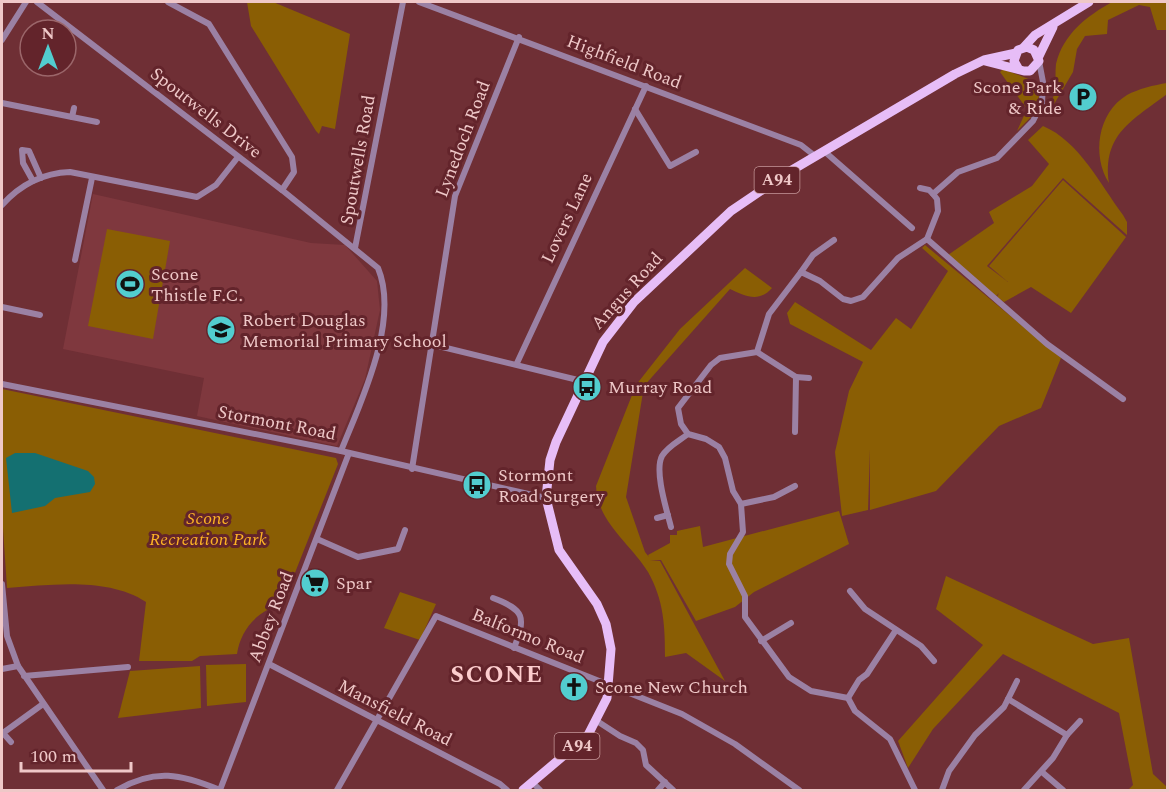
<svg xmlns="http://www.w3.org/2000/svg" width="1169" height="792" font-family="Spectral,serif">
<rect width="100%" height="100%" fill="#6f2f35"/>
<path fill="#7f383e" d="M93,194L311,243L345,245L377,281L380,310L365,379L337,446L197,416L204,378L63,349Z"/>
<g fill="#8a5e04">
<path d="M247,2H273L350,34L335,129L322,126L319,134L316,131L251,26Z"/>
<path d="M1112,2H1167V30H1157L1150,7L1139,5L1108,20L1107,34L1085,36L1077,49L1073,72L1050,111C1050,102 1055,96 1055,88C1056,80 1055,72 1056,64C1063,34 1087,16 1112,2Z"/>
<path d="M1003,69L1031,80L1039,96L1033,115L1017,131L1027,109L1000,72Z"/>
<path d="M1167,83V94C1133,120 1102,134 1109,183C1092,156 1097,113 1127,95C1138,89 1154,85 1167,83Z"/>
<path d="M1043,126C1079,141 1100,184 1123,215L1127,222V235L1063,178L987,266L1008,282L989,266L1063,180L1126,237L1071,313L1031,287L1004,302L997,297L999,293L996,296L948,255L994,223L989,212L1032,186L1049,164L1028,140Z"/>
<path d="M107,229L170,241L153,339L88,326Z"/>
<path d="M925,245L1061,358L1041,408L999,426L936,491L870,510V449L868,510L842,516L835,452L849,391L863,362L790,324L787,313L795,302L871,350L896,318L911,329L948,271L922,248Z"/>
<path d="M745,268L772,288C759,303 745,296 730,289L644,386L626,497L645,552L649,557L648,555L670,543V535H677V531L700,526L703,547L839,511L849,544L754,592L735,607L696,621L661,560H650L660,561L725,681L686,653L665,657C665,627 664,600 648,572C631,544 597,522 596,486L636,385L680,329Z"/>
<path d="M2,389L336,458L338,464L283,603C258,611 241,628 237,654L200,656L192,661H139L146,602C107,577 52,585 7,588L2,513Z"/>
<path d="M946,576L1093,644L1129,638L1153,774L1167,787V790H1128L1133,785L1119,713L1003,654L933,729L908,768L898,741L983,645L936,609Z"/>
<path d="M400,592L436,604L420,640L384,628Z"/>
<path d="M246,664V702L207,706L206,665Z"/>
<path d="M200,666L201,708L118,718L130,671Z"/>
</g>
<path fill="#147071" d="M15,453H35L88,471L94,477L95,484L90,492L55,498L45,506L12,513L6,458Z"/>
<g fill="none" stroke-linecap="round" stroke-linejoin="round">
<g stroke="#9b81a4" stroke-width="6">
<path d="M37,2L282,190L378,268C400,321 361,401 341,451"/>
<path d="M168,2L209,24L292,157L294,172L282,190"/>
<path d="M419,2L801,145L815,156"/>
<path d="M2,40L26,2"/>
<path d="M2,103L97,122"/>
<path d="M635,109L670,166L696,152"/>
<path d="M72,117L74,108"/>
<path d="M824,151L912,228"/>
<path d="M33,181L23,163L22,150L29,151L41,178"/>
<path d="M920,188L929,190L933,194"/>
<path d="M2,205C20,185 43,173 70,172L197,197L216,185L238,157"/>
<path d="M927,239L1047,344L1123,399"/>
<path d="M355,248L403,2"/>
<path d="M75,260L92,178"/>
<path d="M801,272L813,255L834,240"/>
<path d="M2,307L40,315"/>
<path d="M430,344L582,381"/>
<path d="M757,352L796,377L795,432"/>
<path d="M517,363L646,86"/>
<path d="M796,377L809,378"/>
<path d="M2,384L341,451L546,498"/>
<path d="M412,469L455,196L519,37"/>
<path d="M741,504L774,497L795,486"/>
<path d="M657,518L668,515"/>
<path d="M671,527C667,511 654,471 662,456C668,446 679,441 688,434"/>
<path d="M317,539L358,557L398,549L405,530"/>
<path d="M2,584L7,636L18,666L103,790"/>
<path d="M850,591L865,609L921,646L934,661"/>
<path d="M493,598C525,610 526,617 514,648"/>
<path d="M761,641L791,623"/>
<path d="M269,664L500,784L507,790"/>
<path d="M2,669L18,666"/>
<path d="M24,676L128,667"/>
<path d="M848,698L859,680L867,674L896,630"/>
<path d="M1008,699L1067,735L1080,721"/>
<path d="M597,721L620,736L636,743L643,750L646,765L673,790"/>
<path d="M11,742L3,733L43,704"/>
<path d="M1042,772L1063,790"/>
<path d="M533,783L540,790"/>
<path d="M117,790C155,768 181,774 220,790"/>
<path d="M220,790L349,453"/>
<path d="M337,790L436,616L682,714L735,744L799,790"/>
<path d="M658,790L665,782"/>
<path d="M915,790L890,739L855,711L848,698L811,691L789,677L745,617V596L729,564L730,554L743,532L741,504L733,491L725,458L719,447L706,439L688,434L681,424L678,408L711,365L720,358L757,352L769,314L801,272L820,281L843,299L851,301L863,297L898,258L927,239L938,211L937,199L933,194L958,172L997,158L1033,121L1042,103L1043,82L1039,61"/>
<path d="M942,790L949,771L975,735L1004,707L1017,681"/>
<path d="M1024,790L1053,758L1067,735"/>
</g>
<g stroke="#e7bdf7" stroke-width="9">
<path d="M1024,47L1035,35L1089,2"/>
<path d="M1039,56L1053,27"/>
<path d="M985,61L1024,71H1030L1039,61L1034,50L1027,47L1018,50L1014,61L1018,68"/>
<path d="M523,790L588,735L607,698L611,649L606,624L597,604L559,550L546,498L550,460L556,442L603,342L634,302L731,211L787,173L955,74L984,60L1016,53"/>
</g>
</g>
<defs>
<g id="parking-disc" transform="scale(1.5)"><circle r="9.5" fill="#52cdcf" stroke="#63242b"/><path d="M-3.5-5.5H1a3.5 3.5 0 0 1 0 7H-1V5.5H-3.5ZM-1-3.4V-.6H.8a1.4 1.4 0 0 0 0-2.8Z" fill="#111"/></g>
<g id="stadium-disc" transform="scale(1.5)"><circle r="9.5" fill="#52cdcf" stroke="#63242b"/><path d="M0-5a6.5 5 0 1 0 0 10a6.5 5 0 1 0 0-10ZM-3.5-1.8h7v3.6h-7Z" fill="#111"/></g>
<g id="school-disc" transform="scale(1.5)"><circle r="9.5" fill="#52cdcf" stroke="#63242b"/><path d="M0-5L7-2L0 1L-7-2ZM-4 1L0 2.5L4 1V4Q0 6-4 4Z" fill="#111"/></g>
<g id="bus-disc" transform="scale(1.5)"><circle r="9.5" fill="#52cdcf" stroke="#63242b"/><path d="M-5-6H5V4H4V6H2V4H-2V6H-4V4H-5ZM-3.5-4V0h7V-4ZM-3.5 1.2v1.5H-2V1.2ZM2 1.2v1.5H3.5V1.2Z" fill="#111"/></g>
<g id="supermarket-disc" transform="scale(1.5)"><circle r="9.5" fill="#52cdcf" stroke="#63242b"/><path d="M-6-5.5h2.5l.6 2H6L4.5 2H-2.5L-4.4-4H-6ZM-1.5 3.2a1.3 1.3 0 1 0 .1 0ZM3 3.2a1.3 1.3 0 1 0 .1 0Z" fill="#111"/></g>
<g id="church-disc" transform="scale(1.5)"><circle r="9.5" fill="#52cdcf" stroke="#63242b"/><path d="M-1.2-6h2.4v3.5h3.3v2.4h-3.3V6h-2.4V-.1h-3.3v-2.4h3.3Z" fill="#111"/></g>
</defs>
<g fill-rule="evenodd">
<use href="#parking-disc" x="1083" y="97"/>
<use href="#stadium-disc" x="130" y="284"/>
<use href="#school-disc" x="221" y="330"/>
<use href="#bus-disc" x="587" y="387"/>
<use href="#bus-disc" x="477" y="485"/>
<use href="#supermarket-disc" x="315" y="583"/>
<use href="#church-disc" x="574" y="687"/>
</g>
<g text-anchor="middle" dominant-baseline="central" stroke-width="6" stroke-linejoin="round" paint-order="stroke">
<g fill="#63242b" stroke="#c59799" stroke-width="1.5">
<rect x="754.5" y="167" width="45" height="26" rx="4.5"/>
<rect x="554.5" y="733" width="45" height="26" rx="4.5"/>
</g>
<g font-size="16" font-weight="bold" fill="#efc8c8">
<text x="777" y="180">A94</text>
<text x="577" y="746">A94</text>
</g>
<g font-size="18" fill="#efc8c8" stroke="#63242b">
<text transform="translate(624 62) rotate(21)">Highfield Road</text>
<text transform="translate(206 113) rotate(38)">Spoutwells Drive</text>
<text transform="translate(463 139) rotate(-69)">Lynedoch Road</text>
<text transform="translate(358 160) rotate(-80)">Spoutwells Road</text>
<text transform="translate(567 218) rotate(-65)">Lovers Lane</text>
<text transform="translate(627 291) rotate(-48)">Angus Road</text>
<text transform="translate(277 423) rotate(11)">Stormont Road</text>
<text transform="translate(271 617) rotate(-69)">Abbey Road</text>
<text transform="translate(528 636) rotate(22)">Balformo Road</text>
<text transform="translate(395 713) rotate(27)">Mansfield Road</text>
</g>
<g font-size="18" fill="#efc8c8" stroke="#63242b" text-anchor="start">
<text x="1062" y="87" text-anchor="end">Scone Park<tspan x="1062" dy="21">&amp; Ride</tspan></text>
<text x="151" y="274">Scone<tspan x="151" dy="21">Thistle F.C.</tspan></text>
<text x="242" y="320">Robert Douglas<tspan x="242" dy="21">Memorial Primary School</tspan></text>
<text x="608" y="387">Murray Road</text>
<text x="498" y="475">Stormont<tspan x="498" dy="21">Road Surgery</tspan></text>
<text x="336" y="583">Spar</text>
<text x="595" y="687">Scone New Church</text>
</g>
<g font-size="18" font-style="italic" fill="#fcb225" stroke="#63242b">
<text x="208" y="518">Scone<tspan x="208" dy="21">Recreation Park</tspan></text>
</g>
<g font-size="24" font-weight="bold" letter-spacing="1.5" fill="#fdcdce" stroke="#63242b">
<text x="497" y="675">SCONE</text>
</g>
</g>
<rect width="1169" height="792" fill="none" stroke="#efc8c8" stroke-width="6"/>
<g transform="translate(48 48)"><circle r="28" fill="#63242b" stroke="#9b666a" stroke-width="1.5"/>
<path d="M0-4.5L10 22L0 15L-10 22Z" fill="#52cdcf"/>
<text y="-9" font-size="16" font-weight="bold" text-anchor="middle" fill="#efc8c8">N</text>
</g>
<path d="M21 762v9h110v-9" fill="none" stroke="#efc8c8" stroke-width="3"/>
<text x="30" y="762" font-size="18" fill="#efc8c8" stroke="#63242b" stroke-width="4.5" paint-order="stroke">100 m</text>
</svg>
